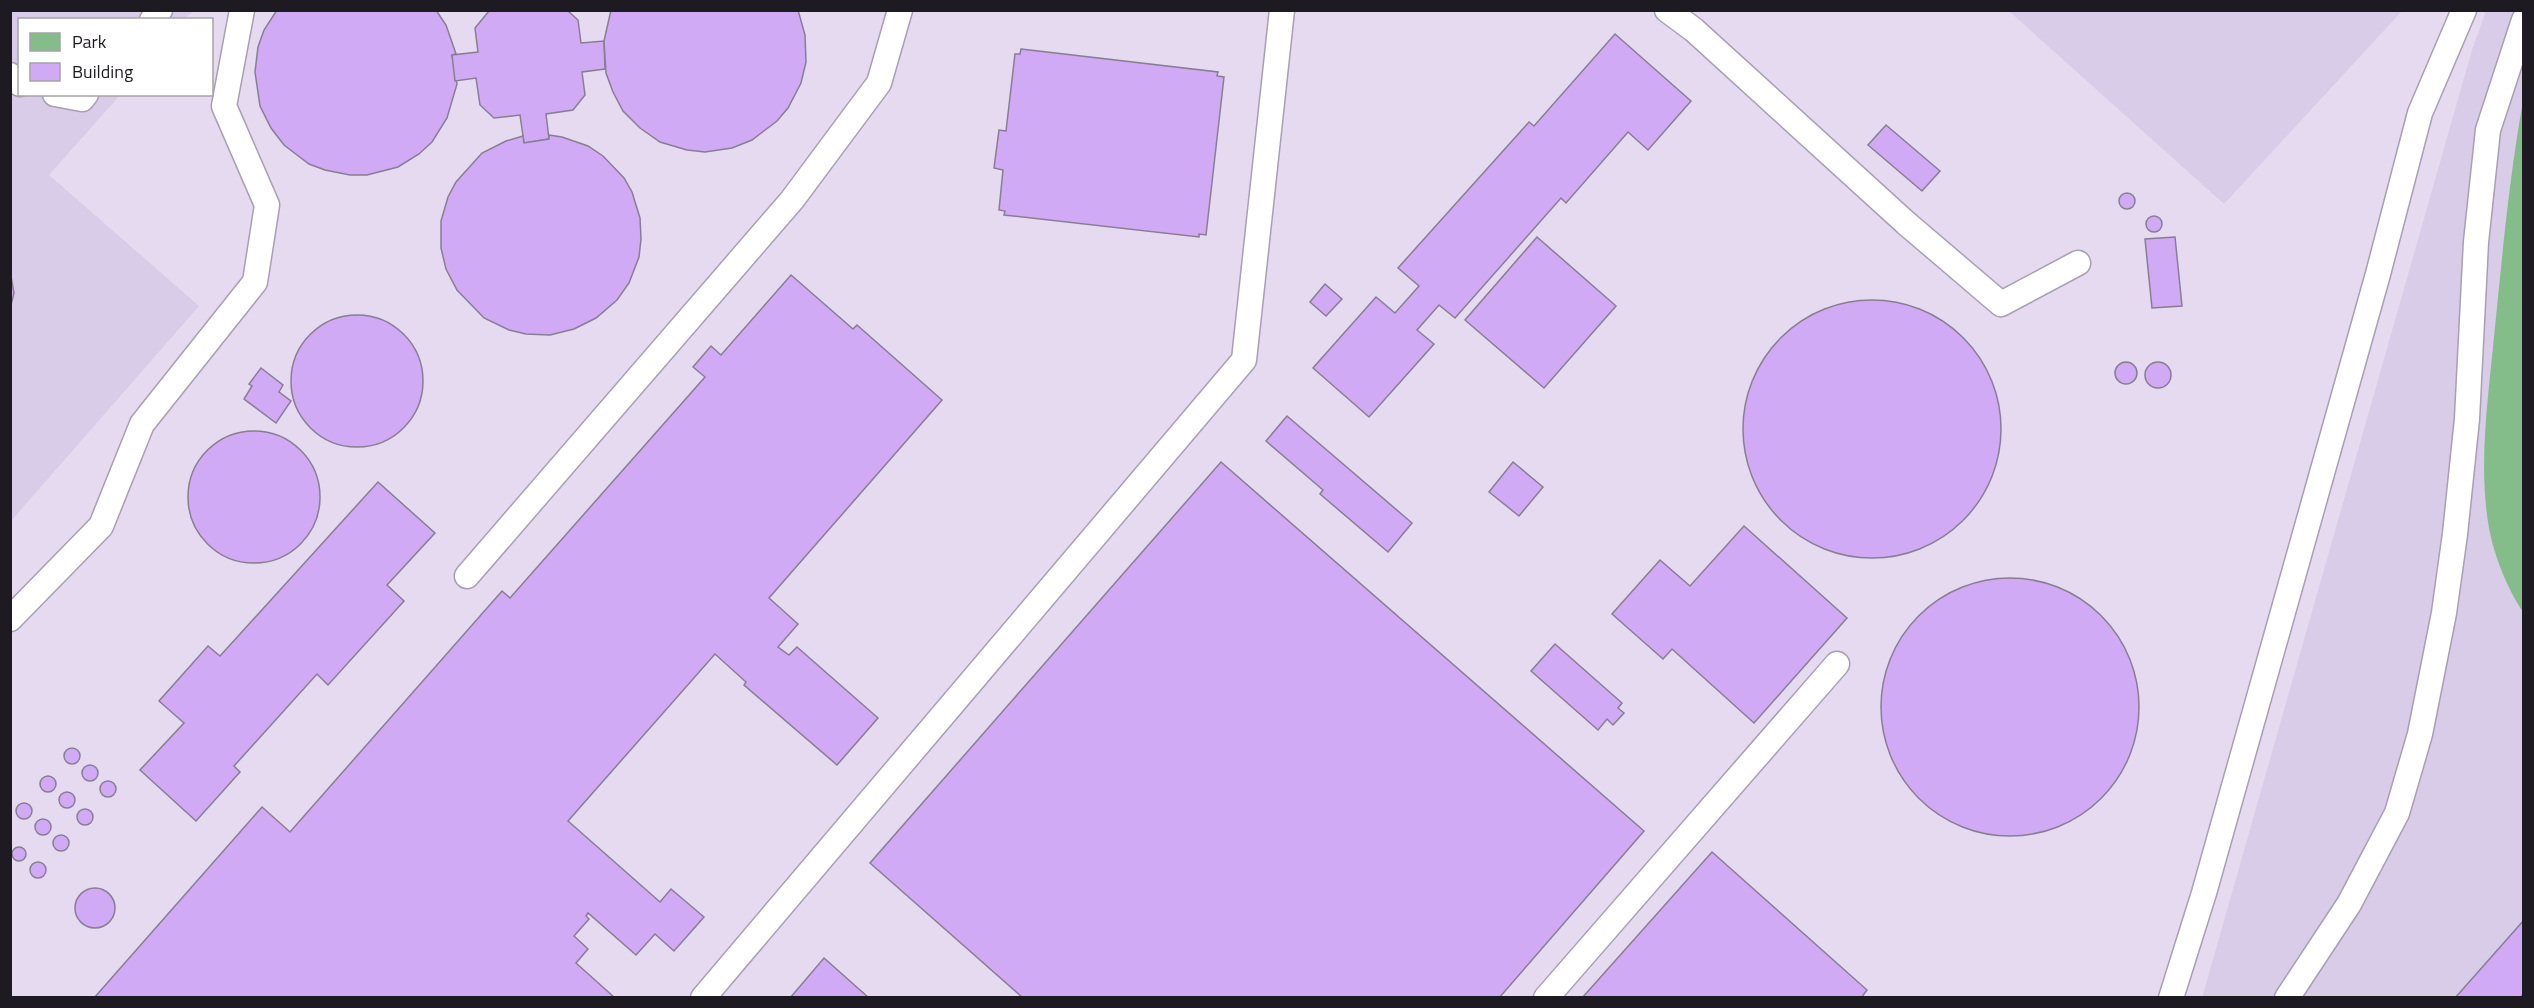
<svg xmlns="http://www.w3.org/2000/svg" width="2534" height="1008" font-family="'Titillium Web',sans-serif">
<rect width="100%" height="100%" fill="#e5daf0"/>
<g fill="#d9cce8">
<path d="M11,11H193L185,19L20,20V94L120,95L49,175L199,306L11,521Z"/>
<path d="M2009,11H2402L2224,204Z"/>
<path d="M2486,11H2523V997L2202,998L2472,50Z"/>
</g>
<path fill="#85bd8a" d="M2523,101V612C2507,588 2494,556 2489,528C2478,466 2488,399 2494,337C2502,258 2509,179 2523,101Z"/>
<g fill="#d1aaf6" stroke="#887e92" stroke-width="1.5">
<path d="M277,10H436L446,25L455,51L456,54L452,55L457,84L447,118L432,142L419,154L398,167L367,175H350L325,170L309,164L284,145L271,128L260,106L255,72L258,47L264,30Z"/>
<path d="M567,10L578,20L581,43L604,41L605,69L582,72L585,95L573,110L546,114L549,139L524,143L520,115L494,118L480,105L476,78L455,81L452,55L478,52L475,28L489,11Z"/>
<path d="M611,10H798L805,35L806,62L801,83L788,108L777,121L752,140L732,148L705,152L687,150L660,142L640,128L623,111L613,92L606,73L604,41Z"/>
<path d="M1615,34L1691,101L1648,150L1628,132L1566,203L1561,198L1455,318L1439,305L1417,330L1434,344L1369,417L1313,368L1376,297L1395,313L1419,286L1398,268L1529,122L1534,126Z"/>
<path d="M1021,49L1218,72L1217,76L1224,77L1206,235L1199,234V237L1004,215L1005,211L999,210L1003,170L994,168L999,130L1006,131L1015,54H1020Z"/>
<path d="M1886,125L1940,171L1922,191L1868,145Z"/>
<path d="M549,135L562,137L588,146L603,156L624,178L632,192L640,218L641,239L639,257L629,283L617,300L596,318L574,329L550,335L526,334L509,330L484,318L457,290L446,269L441,248V221L448,197L456,182L482,153L506,141L523,136L524,143L549,139Z"/>
<circle cx="2127" cy="201" r="8"/>
<circle cx="2154" cy="224" r="8"/>
<path d="M1537,237L1616,306L1544,388L1465,320Z"/>
<path d="M2175,237L2182,306L2152,308L2145,239Z"/>
<path d="M10,271L14,293L10,309Z"/>
<path d="M791,275L853,329L857,325L942,400L769,598L798,624L778,647L789,655L797,647L878,718L837,765L744,685L746,682L715,654L568,821L660,902L671,889L704,917L674,951L655,934L636,955L588,913L586,916L589,919L574,936L588,949L576,963L615,998H94L262,807L290,832L502,591L510,598L705,377L693,367L711,346L721,355Z"/>
<path d="M1325,284L1342,299L1326,316L1310,302Z"/>
<circle cx="1872" cy="429" r="129"/>
<circle cx="357" cy="381" r="66"/>
<circle cx="2158" cy="375" r="13"/>
<circle cx="2126" cy="373" r="11"/>
<path d="M261,368L283,385L279,392L291,401L276,423L244,399L252,386L249,384Z"/>
<path d="M1287,416L1412,523L1388,552L1320,494L1323,490L1266,441Z"/>
<circle cx="254" cy="497" r="66"/>
<path d="M1221,462L1644,831L1499,998H1023L870,863Z"/>
<path d="M1513,462L1543,487L1519,516L1489,492Z"/>
<path d="M378,482L435,533L387,585L404,601L328,685L317,674L234,766L240,772L196,821L140,770L184,723L159,701L208,646L220,656Z"/>
<path d="M1744,526L1847,618L1754,723L1672,649L1663,659L1612,614L1660,560L1690,586Z"/>
<circle cx="2010" cy="707" r="129"/>
<path d="M1555,644L1622,703L1618,708L1624,713L1613,725L1607,719L1598,730L1531,671Z"/>
<circle cx="72" cy="756" r="8"/>
<circle cx="90" cy="773" r="8"/>
<circle cx="48" cy="784" r="8"/>
<circle cx="108" cy="789" r="8"/>
<circle cx="67" cy="800" r="8"/>
<circle cx="24" cy="811" r="8"/>
<circle cx="85" cy="817" r="8"/>
<circle cx="43" cy="827" r="8"/>
<circle cx="61" cy="843" r="8"/>
<circle cx="19" cy="854" r="7"/>
<path d="M1712,852L1867,990L1861,998H1582Z"/>
<circle cx="38" cy="870" r="8"/>
<circle cx="95" cy="908" r="20"/>
<path d="M2524,920V993L2520,998H2455Z"/>
<path d="M824,958L869,998H790Z"/>
</g>
<g fill="none" stroke-linecap="round" stroke-linejoin="round">
<g stroke="#a99fb4" stroke-width="27">
<g id="lane">
<path d="M1667,10L1694,30L1906,223L2001,304L2078,263"/>
<path d="M152,20L160,10"/>
<path d="M10,75L20,84"/>
<path d="M55,94L82,99L86,94"/>
<path d="M467,576L792,200L879,83L900,10"/>
<path d="M10,619L101,526L142,424L255,282L267,205L224,106L242,10"/>
<path d="M703,998L1244,360L1282,10"/>
<path d="M1546,998L1837,664"/>
<path d="M2171,998L2204,893L2378,274L2420,113L2464,10"/>
<path d="M2287,998L2349,904L2397,813L2420,734L2444,613L2455,534L2467,419L2476,242L2488,130L2524,20"/>
</g>
</g>
<use href="#lane" stroke="#fff" stroke-width="24"/>
</g>
<rect width="2534" height="1008" fill="none" stroke="#1e1a22" stroke-width="24"/>
<rect x="18" y="18" width="195" height="78" fill="#ffffff" stroke="#a5a3a7" stroke-width="1.5"/>
<rect x="30" y="33" width="30" height="18" fill="#85bd8a" stroke="#a5a3a7" stroke-width="1.5"/>
<text x="72" y="48" font-size="18" fill="#1e1a22">Park</text>
<rect x="30" y="63" width="30" height="18" fill="#d1aaf6" stroke="#a5a3a7" stroke-width="1.5"/>
<text x="72" y="78" font-size="18" fill="#1e1a22">Building</text>
</svg>
